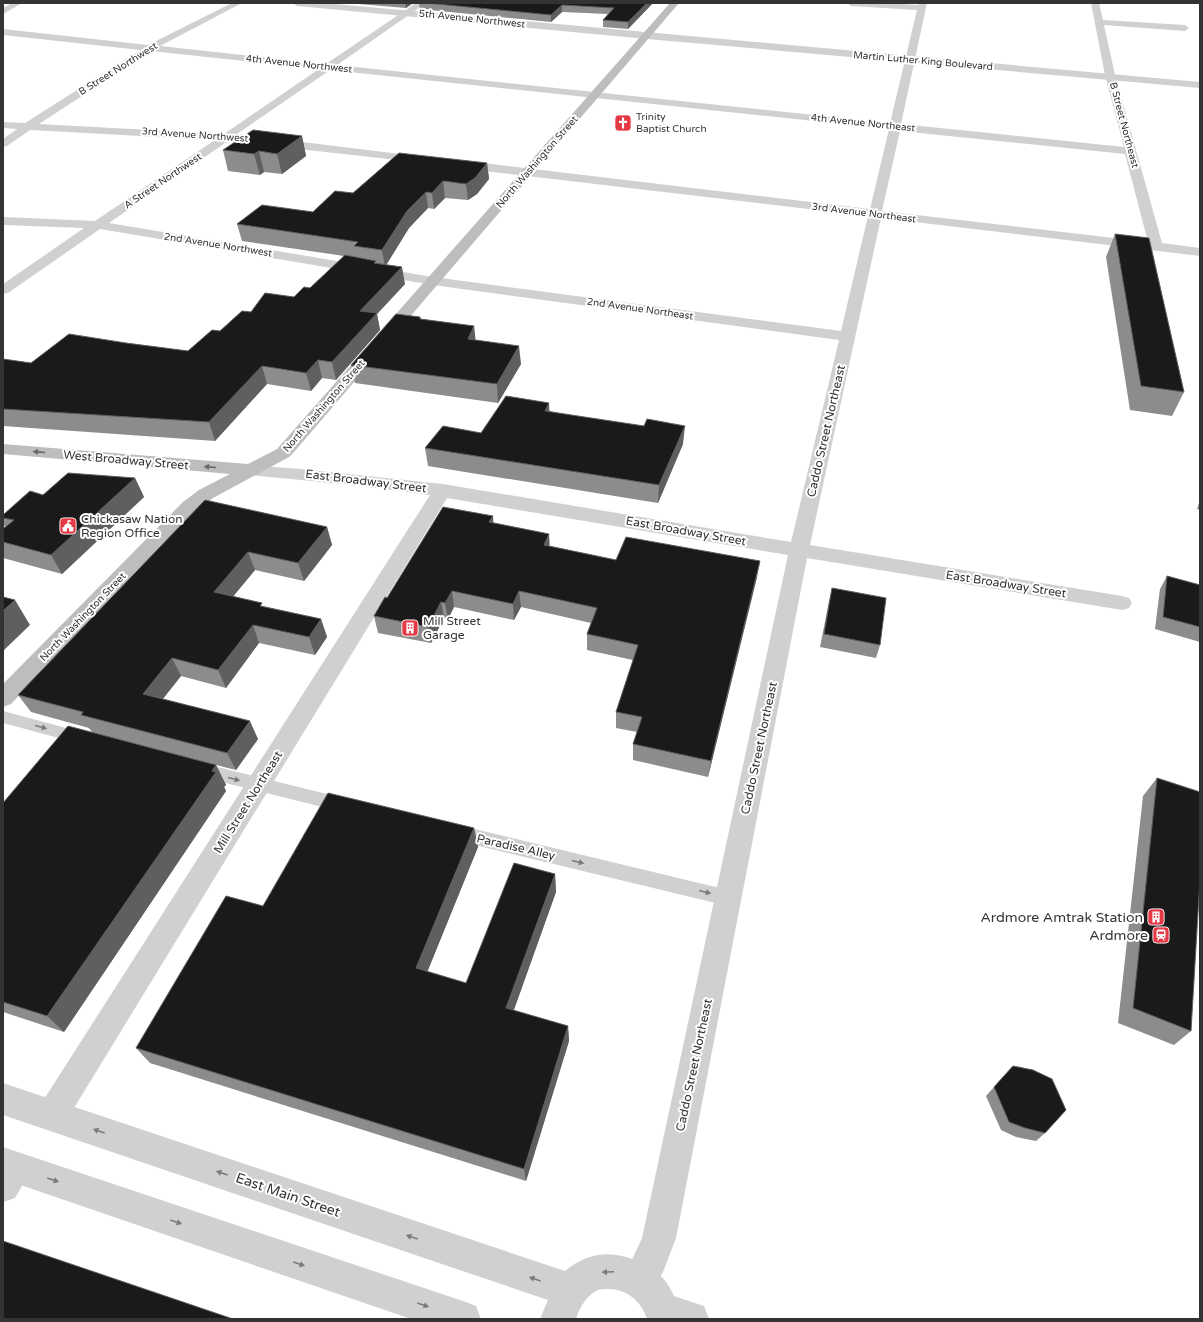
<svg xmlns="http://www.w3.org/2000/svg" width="1203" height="1322" font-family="'Varela Round',sans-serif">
<rect width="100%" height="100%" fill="#fff"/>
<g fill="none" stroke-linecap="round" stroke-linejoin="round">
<g fill="#d0d0d0" fill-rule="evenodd">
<path d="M3,711L81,732L87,733L89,738L87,743L81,744L3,723Z"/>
<path d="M201,763L343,798L349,800L352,805L349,810L343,812L201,777L195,775L193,770L195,765Z"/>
<path d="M458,825L728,890L734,892L737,898L734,904L728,906L458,841L452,838L449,833L452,828Z"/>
</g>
<g fill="#d0d0d0" fill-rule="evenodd">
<path d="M12,3H22L3,14V8Z"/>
<path d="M232,3H242L160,46L326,64L416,3H426L337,65L890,123L917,10L851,6L847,3H887L918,5L919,3H927L901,124L1124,147L1105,75L1091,3H1099L1103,20L1185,25L1189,28L1185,31L1104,25L1115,75L1162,243L1200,248V256L881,218L810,545L1122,596L1129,598L1132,603L1129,608L1122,610L807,558L676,1238L663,1272L652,1291L640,1296L628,1291L623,1279L642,1238L788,555L447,498L63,1126L52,1131L41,1126L36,1115L41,1104L430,495L353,485L249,475L243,474L240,470L243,466L249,465L301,469L443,484L791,542L839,340L433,285L100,229L8,293L3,294V284L84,228L3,225V217L95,221L215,140L30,130L7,146L3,147V139L17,129L3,128V122L25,123L140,50L3,35V29L148,45ZM151,51L319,69L224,134L39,124ZM330,70L889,129L870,209L458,160L454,162L452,164L454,166L458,168L868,216L841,331L433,277L109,223L228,141L424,163L428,162L430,160L428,158L424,157L237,134ZM900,131L1125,154L1148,242L882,211Z"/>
<path d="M15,1152L26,1157L31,1168L26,1179L15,1198L3,1202V1157Z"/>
</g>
<g fill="#d0d0d0" fill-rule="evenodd">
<path d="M293,3H324L1200,82V88L647,39L297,6Z"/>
<path d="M3,1083L565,1271C588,1252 611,1250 637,1261C655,1268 666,1278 674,1296L704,1306L709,1319H647C641,1301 627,1289 608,1289C604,1289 599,1289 596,1291C586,1297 579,1308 576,1319H540L548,1300L3,1115Z"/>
<path d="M3,1147L463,1301L476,1306L481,1319H411L3,1179Z"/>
</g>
<path fill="#bdbdbd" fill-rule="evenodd" d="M670,3H679L294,452L289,457L213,498L197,510L11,704L3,707V684L183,502L199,490L230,474L3,454V444L248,464L277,449Z"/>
</g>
<g fill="#8c8c8c">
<path d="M347,3H413L406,8Z"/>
<path d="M419,3H653L628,29L603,27V20L608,14L562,12L551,22L420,9Z"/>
<path d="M302,136L306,156L282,174L264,172L260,175L228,171L223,150Z"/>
<path d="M487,163L489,179L477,194L468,200L445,198L434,209L428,208L409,228L386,265L405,284L377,314L380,330L336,380L322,378L311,391L267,384L215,441L3,426V359L31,363L126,343L188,351L251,312L294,297L310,288L344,256L242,241L237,224L313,212L353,193Z"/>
<path d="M1115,234L1184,392L1172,416L1130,410L1106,257Z"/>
<path d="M420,317L421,319L474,326L475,340L521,364L498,403L355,383L351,365Z"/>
<path d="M550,411L683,444L658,503L428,466L425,448L481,433Z"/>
<path d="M135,478L144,497L62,574L3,558V529L5,527L3,523V515L43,495Z"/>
<path d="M205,500L327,527L332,545L304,581L255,570L233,596L263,606L321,619L327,637L315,655L259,643L226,688L181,676L163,699L258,739L236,770L216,765L226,785L224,787L226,791L64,1032L3,1012V803L92,732L89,728L31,712L18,695Z"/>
<path d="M1200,500V510L1197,509Z"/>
<path d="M493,523L549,546L616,560L757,577L708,777L633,760V744L637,732L616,728V712L633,660L587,650V634L591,623L521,607L514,620L454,607L448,619L444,618L431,643L378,633L374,616L387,598Z"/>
<path d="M1167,576L1200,585V642L1155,629L1160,589Z"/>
<path d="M832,588L880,645L876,658L820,647L829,601Z"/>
<path d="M1157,778L1191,1031L1174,1045L1118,1023L1143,796Z"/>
<path d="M474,828L478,847L427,972L466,983L555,874L556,892L513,1011L568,1026L569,1041L526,1181L150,1063L136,1048L263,906Z"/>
<path d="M1013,1066L1045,1133L1036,1141L1016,1137L1001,1130L986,1096Z"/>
</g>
<g fill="#5f5f5f">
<path d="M405,3H413L406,8Z"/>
<path d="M647,3H653L628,29V22Z"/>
<path d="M562,5V12L551,22V15Z"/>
<path d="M302,136L306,156L282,174L277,154Z"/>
<path d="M259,151L264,172L260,175L254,154Z"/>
<path d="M487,163L489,179L477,194L468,200L466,184Z"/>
<path d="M443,181L445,198L434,209L432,193Z"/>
<path d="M426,192L428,208L409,228L385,267L382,250L407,211Z"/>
<path d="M402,267L405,284L377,314L380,330L336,380L332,362L360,311Z"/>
<path d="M474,326L476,344L468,339Z"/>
<path d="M519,346L521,364L498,403L497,384Z"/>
<path d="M318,360L322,378L311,391L306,373Z"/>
<path d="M262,366L267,384L215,441L209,422Z"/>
<path d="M549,403L550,421L545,411Z"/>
<path d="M685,426L683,444L658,503L659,485Z"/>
<path d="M135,478L144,497L62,574L51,555Z"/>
<path d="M493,516L494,532L489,522Z"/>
<path d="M327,527L332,545L304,581L298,563Z"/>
<path d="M549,534L550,551L544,545Z"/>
<path d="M248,552L255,570L222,610L214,592Z"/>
<path d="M760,561L757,577L708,777L711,761Z"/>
<path d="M452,591L454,607L448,619L445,603Z"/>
<path d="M519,591L521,607L514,620L513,604Z"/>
<path d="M15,600L30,625L3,651V611Z"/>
<path d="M441,602L444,618L431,643L428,627Z"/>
<path d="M321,619L327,637L315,655L309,637Z"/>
<path d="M253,625L259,643L226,688L218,670Z"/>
<path d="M172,658L181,676L153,711L143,694Z"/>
<path d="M250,721L258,739L236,770L227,753Z"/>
<path d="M216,765L226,785L224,787L226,791L64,1032L47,1016Z"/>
<path d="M474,828L478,847L422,985L416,968Z"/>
<path d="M555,874L556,892L509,1024L506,1008Z"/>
<path d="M568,1026L569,1041L526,1181L524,1169Z"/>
</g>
<g fill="#1a1a1a" stroke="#5f5f5f">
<path d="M426,3H647L628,22L603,20L614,8L562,5L551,15Z"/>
<path d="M253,130L302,136L277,154L259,151L254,154L223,150Z"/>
<path d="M399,153L487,163L475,178L466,184L443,181L432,193L426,192L407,211L382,250L354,246L358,242L237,224L262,205L313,212L335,191L353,193Z"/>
<path d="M1115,234L1149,238L1184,392L1141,386Z"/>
<path d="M345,255L376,261L374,263L402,267L360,311L377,313L332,362L318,360L306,373L262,366L209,422L3,409V359L31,363L69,334L126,343L188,351L212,330L220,331L242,311L251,312L265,293L294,297L304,287L310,288Z"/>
<path d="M396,314L420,317V319L474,326L468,339L519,346L497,384L351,365Z"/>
<path d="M506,396L549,403L545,411L644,426L647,419L685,426L659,485L425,448L443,426L481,433Z"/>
<path d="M68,473L135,478L51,555L3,542V529L14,520L3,518V515L30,491L43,495Z"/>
<path d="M205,500L327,527L298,563L248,552L214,592L262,603L260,606L321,619L309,637L253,625L218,670L172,658L143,694L250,721L227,753L81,715L83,712L18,695Z"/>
<path d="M443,507L493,516L489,522L549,534L544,545L616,560L626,537L760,561L711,761L633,744L642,717L616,712L638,645L587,634L597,608L519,591L513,604L452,591L445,603L441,602L428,627L374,616L385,597L387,598Z"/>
<path d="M1167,576L1200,585V627L1163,617Z"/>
<path d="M832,588L886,598L880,645L824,634Z"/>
<path d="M3,597L15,600L3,611Z"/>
<path d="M68,726L216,765L212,771L216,772L47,1016L3,1002V803Z"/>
<path d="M1157,778L1200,792V879L1191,1031L1133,1008Z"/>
<path d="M328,793L474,828L416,968L466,983L514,863L555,874L506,1008L568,1026L524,1169L136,1048L226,896L263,906Z"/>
<path d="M1013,1066L1033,1070L1052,1079L1066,1110L1045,1133L1025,1128L1009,1122L994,1087Z"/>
<path d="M3,1241L233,1319H3Z"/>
</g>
<defs><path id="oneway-solid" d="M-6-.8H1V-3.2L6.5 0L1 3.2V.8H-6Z"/></defs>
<g fill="#6a6a6a">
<use href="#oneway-solid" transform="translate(39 452) rotate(-175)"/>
<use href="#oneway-solid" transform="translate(210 467) rotate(-175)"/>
</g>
<g fill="#7a7a7a">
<use href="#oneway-solid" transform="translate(41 727) rotate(15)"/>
<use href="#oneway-solid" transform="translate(234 779) rotate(15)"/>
<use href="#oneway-solid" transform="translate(578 862) rotate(13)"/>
<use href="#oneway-solid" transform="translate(705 892) rotate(14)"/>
<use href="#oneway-solid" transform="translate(99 1131) rotate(-161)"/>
<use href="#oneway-solid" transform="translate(222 1173) rotate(-161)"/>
<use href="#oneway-solid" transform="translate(53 1180) rotate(19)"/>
<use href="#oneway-solid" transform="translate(176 1222) rotate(19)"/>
<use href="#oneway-solid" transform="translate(412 1237) rotate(-161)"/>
<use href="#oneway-solid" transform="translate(299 1264) rotate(19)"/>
<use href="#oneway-solid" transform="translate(608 1272) rotate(178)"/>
<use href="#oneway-solid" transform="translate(535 1279) rotate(-161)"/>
<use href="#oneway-solid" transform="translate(423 1305) rotate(19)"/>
</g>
<defs>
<g id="church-square" transform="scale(0.9)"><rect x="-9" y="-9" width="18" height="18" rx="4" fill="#e63946" stroke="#fff"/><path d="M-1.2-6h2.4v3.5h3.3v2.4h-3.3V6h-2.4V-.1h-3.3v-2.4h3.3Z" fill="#fff"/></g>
<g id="civic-square" transform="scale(0.9)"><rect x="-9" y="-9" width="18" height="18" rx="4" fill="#e63946" stroke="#fff"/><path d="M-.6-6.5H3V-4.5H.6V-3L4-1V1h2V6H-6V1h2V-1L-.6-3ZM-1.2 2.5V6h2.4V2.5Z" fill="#fff"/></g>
<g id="building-square" transform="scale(0.9)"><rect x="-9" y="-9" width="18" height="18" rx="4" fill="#e63946" stroke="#fff"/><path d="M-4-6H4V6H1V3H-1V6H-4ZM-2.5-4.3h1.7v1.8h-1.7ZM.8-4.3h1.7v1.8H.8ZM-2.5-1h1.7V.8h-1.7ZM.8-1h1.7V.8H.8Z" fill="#fff"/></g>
<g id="station-square" transform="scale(0.9)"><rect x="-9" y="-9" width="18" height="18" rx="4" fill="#e63946" stroke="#fff"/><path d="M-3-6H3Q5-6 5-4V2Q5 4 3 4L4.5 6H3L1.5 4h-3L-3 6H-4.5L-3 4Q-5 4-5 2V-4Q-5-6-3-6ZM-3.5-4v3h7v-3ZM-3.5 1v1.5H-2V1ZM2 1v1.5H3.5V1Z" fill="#fff"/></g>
</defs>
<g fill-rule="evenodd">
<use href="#church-square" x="623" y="123"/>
<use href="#civic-square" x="68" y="526"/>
<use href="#building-square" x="410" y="628"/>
<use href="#building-square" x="1156" y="917"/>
<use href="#station-square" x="1161" y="935"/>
</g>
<g text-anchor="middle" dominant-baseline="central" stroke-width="4" stroke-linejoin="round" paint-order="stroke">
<g font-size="10" fill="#333" stroke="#fff">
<text transform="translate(472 19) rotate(6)">5th Avenue Northwest</text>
<text transform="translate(923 61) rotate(5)">Martin Luther King Boulevard</text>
<text transform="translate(299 64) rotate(6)">4th Avenue Northwest</text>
<text transform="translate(118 69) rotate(-32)">B Street Northwest</text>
<text transform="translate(863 123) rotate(6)">4th Avenue Northeast</text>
<text transform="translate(1124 125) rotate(75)">B Street Northeast</text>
<text transform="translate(195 135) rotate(4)">3rd Avenue Northwest</text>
<text transform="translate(537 162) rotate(-49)">North Washington Street</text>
<text transform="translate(163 181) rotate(-34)">A Street Northwest</text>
<text transform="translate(864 213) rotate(7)">3rd Avenue Northeast</text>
<text transform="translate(218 245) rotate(9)">2nd Avenue Northwest</text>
<text transform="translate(640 309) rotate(8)">2nd Avenue Northeast</text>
<text transform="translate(324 406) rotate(-49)">North Washington Street</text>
<text transform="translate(83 617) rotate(-46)">North Washington Street</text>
</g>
<g font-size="10" fill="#333" stroke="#fff" text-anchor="start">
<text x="636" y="117">Trinity<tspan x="636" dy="12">Baptist Church</tspan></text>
</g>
<g font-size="12" fill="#333" stroke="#fff">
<text transform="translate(826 431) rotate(-77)">Caddo Street Northeast</text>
<text transform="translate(126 460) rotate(5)">West Broadway Street</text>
<text transform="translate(366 481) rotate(7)">East Broadway Street</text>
<text transform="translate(686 531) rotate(10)">East Broadway Street</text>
<text transform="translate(1006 584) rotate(9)">East Broadway Street</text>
<text transform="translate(759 748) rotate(-78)">Caddo Street Northeast</text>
<text transform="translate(248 802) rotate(-58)">Mill Street Northeast</text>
<text transform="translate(516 847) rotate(13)">Paradise Alley</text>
<text transform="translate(694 1065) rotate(-78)">Caddo Street Northeast</text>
</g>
<g font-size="12" fill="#333" stroke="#fff" text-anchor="start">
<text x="81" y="519">Chickasaw Nation<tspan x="81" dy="14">Region Office</tspan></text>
<text x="423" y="621">Mill Street<tspan x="423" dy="14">Garage</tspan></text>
</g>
<g font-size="14" fill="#333" stroke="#fff" text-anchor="end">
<text x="1143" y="917">Ardmore Amtrak Station</text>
<text x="1148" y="935">Ardmore</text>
</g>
<g font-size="14" fill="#333" stroke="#fff">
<text transform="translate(288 1195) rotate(19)">East Main Street</text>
</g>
</g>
<rect width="1203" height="1322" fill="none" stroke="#333333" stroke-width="8"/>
</svg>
